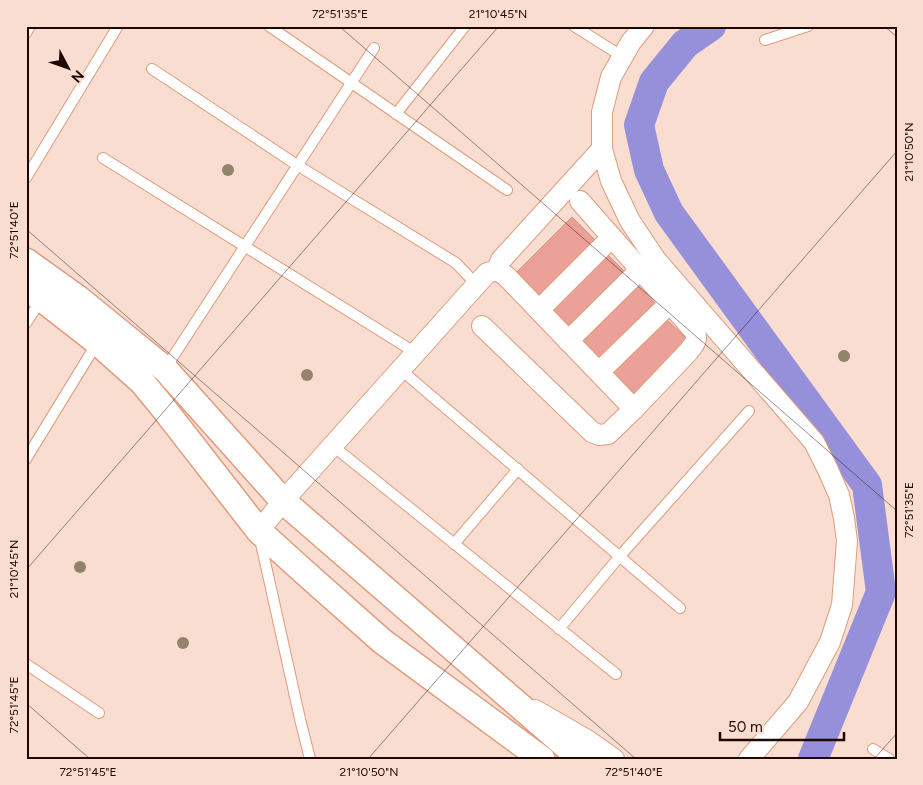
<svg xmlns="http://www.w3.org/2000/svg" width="923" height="785" font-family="Figtree,sans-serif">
<rect width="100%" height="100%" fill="#f9ddd0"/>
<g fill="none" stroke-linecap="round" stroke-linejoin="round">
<path stroke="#9690db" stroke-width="30" d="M711,26L685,44L654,82L639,125L649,170L669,213L867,485L881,592L813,759"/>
</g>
<g fill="#eba098" stroke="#d18980">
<path d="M572,217L596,241L539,298L515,274Z"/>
<path d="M605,252L629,276L571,333L548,309Z"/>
<path d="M635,283L658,307L601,364L577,340Z"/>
<path d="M666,319L690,342L633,399L609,375Z"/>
</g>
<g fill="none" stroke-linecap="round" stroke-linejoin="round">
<g stroke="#de9c7c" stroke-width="12">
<g id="service">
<path d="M269,26L507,190"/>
<path d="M574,26L623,57"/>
<path d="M26,33L30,26"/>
<path d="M765,40L808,26"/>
<path d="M152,69L297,165L456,263L476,284"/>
<path d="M396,114L465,26"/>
<path d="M103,158L416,353"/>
<path d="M26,178L118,26"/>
<path d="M26,323L42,299"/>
<path d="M165,369L374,48"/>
<path d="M401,370L680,608"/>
<path d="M333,446L616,674"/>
<path d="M26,459L97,343"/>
<path d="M260,539L300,719L310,759"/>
<path d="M454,544L518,469"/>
<path d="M559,629L620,556L749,411"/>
<path d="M26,664L99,713"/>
<path d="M873,749L889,759"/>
</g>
</g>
<g stroke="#de9c7c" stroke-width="22">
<g id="minor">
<path d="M644,26L631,42L611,77L602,112V149L611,181L630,221L656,260L814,442L828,470L839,495L844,518L847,541L842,605L830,642L798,702L749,759"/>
<path d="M497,270L501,260L602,149"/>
<path d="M539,310L612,237"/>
<path d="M482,326L592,432L599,435L608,434L634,409L689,351C694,344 698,341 695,332L580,201"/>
<path d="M568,341L641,269"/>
<path d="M599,372L670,303"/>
<path d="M259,531L283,501L487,273L497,270L506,276L634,409"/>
<path d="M535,710L587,740L614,759"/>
</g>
</g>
<g stroke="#de9c7c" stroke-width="28">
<g id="tertiary">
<path d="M26,261L79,299L165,369L283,501L581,759"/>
<path d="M26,289L42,299L97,342L142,382L161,405L259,531L302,570L382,641L542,759"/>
</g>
</g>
<use href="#service" stroke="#fff" stroke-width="10"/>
<use href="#minor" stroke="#fff" stroke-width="20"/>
<use href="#tertiary" stroke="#fff" stroke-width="25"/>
</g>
<g fill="#92846a">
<circle cx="228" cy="170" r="6"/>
<circle cx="844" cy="356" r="6"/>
<circle cx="307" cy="375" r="6"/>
<circle cx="80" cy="567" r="6"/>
<circle cx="183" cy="643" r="6"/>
</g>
<path fill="none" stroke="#1f0801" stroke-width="1" stroke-opacity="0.45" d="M339,26L897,511M884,26L897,37M26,229L636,759M26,570L499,26M26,703L90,759M368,759L897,151M874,759L897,733"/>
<rect width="923" height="785" fill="none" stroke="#f9ddd0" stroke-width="55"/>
<g transform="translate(68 68) rotate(131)" stroke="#f9ddd0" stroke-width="4" paint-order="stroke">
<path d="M0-4L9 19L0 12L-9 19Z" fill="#1f0801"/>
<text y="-8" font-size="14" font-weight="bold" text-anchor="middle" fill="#1f0801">N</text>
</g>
<path d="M720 732v8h124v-8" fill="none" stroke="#1f0801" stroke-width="2.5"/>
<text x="728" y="732" font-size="15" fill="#1f0801" stroke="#f9ddd0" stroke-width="4" paint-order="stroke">50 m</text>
<rect x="28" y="28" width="868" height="730" fill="none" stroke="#1f0801" stroke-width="2"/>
<g font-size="12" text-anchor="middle" fill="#1f0801">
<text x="340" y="18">72°51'35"E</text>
<text x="498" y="18">21°10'45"N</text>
<text transform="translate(909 152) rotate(-90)" y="4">21°10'50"N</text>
<text transform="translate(14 230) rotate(-90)" y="4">72°51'40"E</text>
<text transform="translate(909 510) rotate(-90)" y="4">72°51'35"E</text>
<text transform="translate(14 569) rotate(-90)" y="4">21°10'45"N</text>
<text transform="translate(14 705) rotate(-90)" y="4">72°51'45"E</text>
<text x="88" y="776">72°51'45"E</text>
<text x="369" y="776">21°10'50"N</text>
<text x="634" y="776">72°51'40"E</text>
</g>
</svg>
